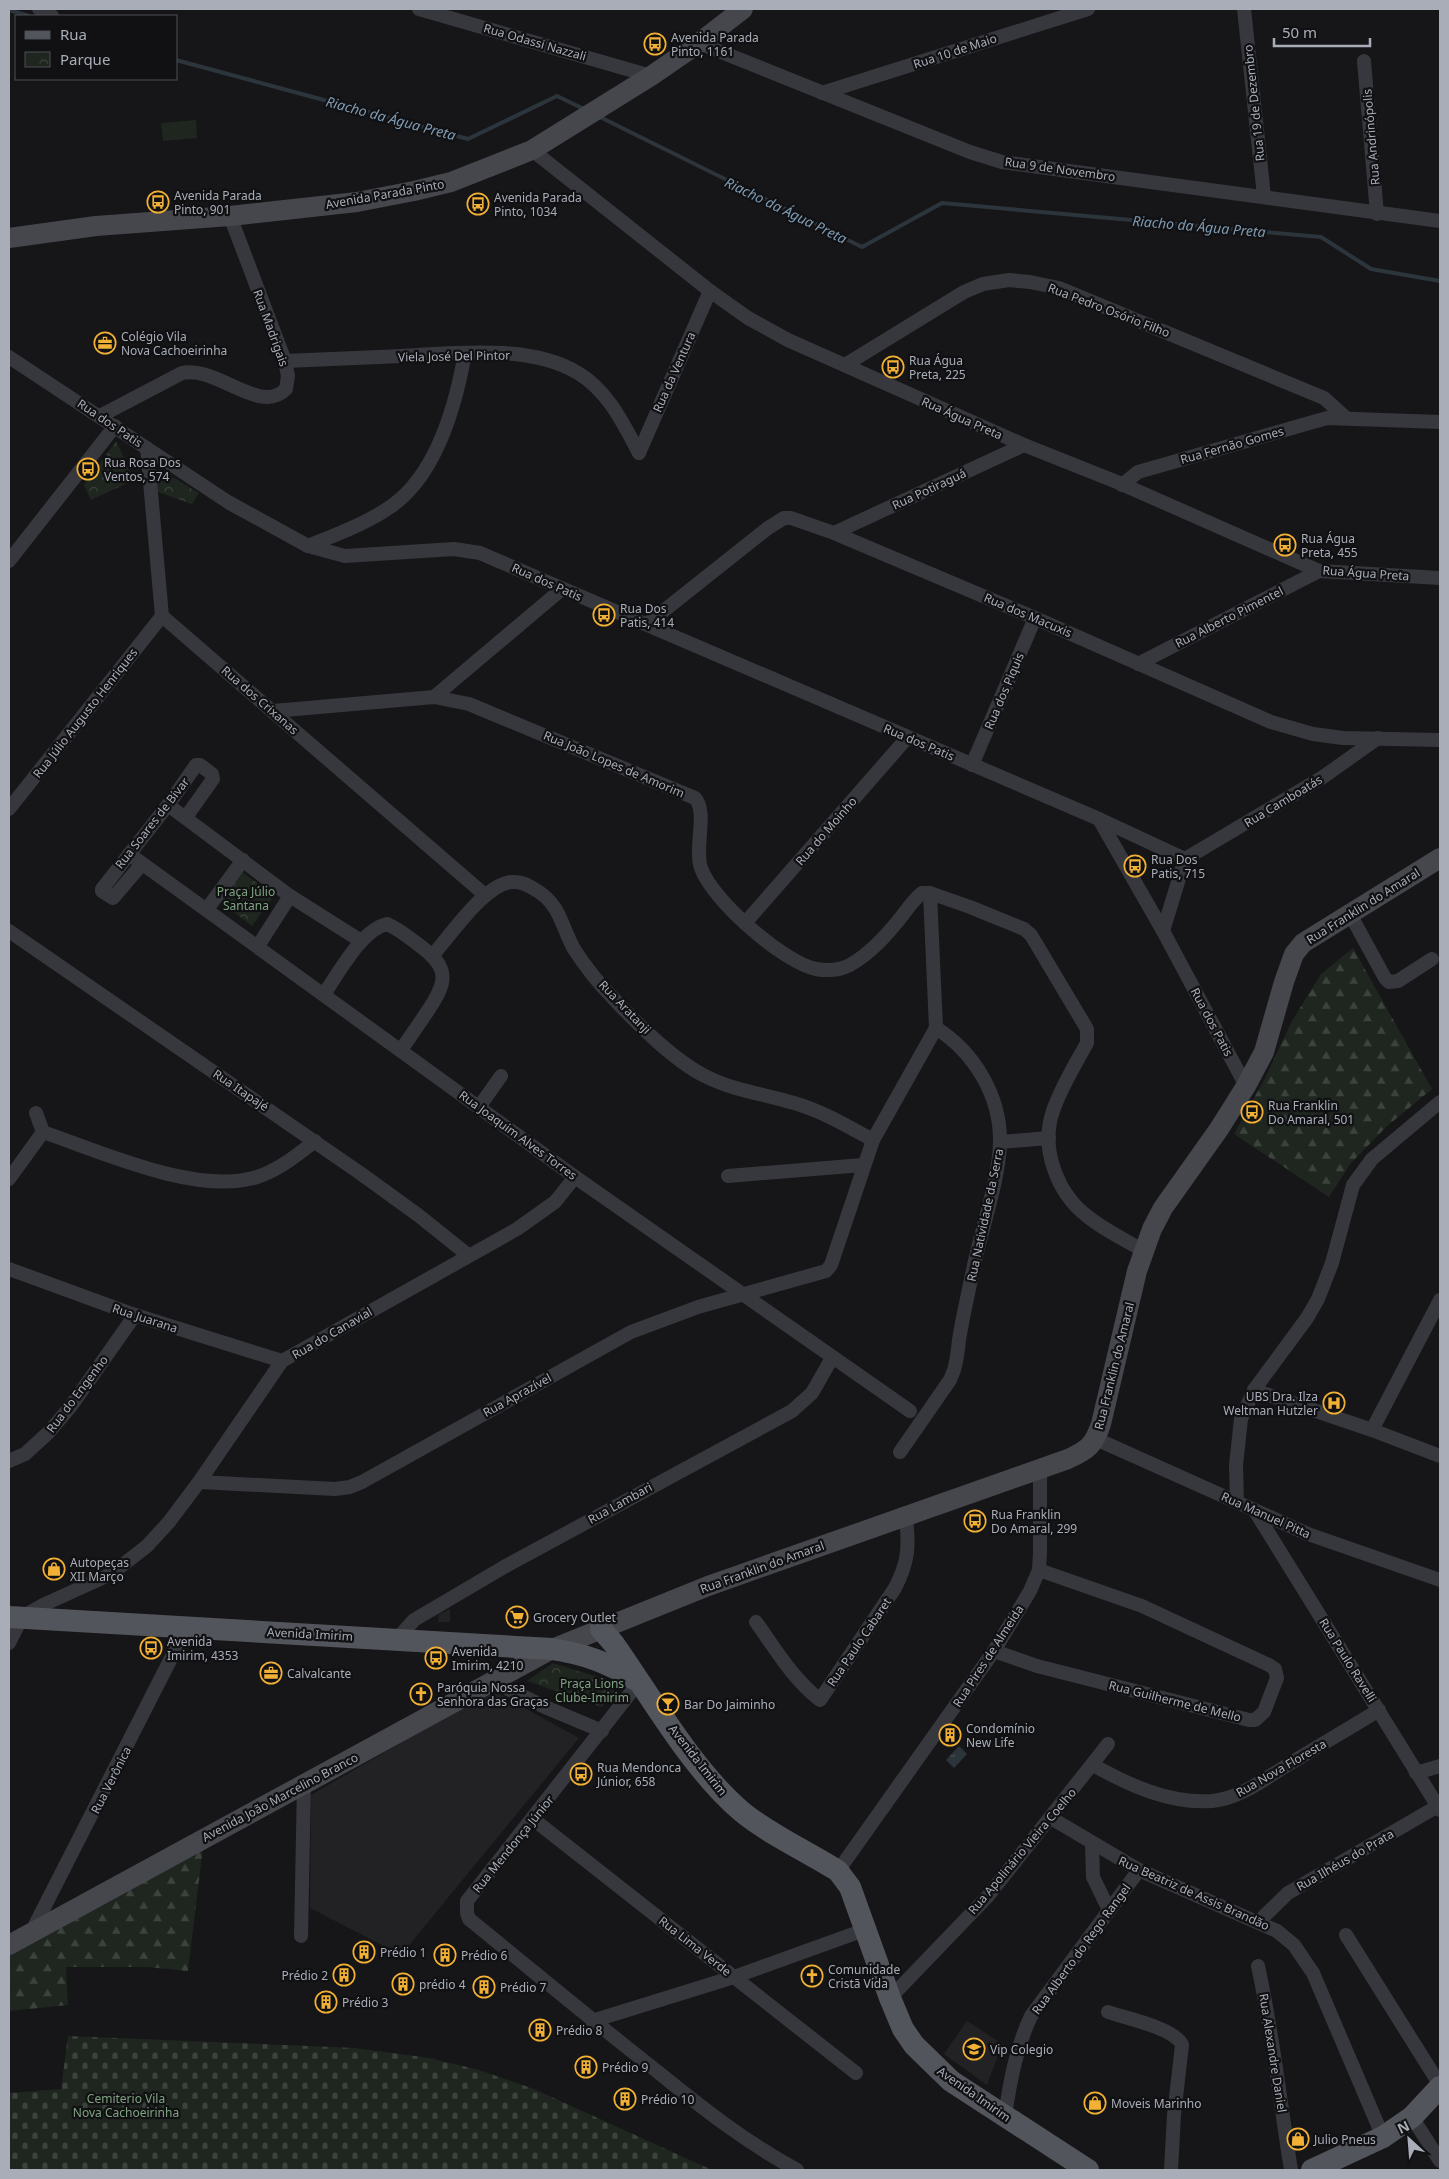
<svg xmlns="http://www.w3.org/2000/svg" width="1449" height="2179" font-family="'Noto Sans',sans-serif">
<defs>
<pattern id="forest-firs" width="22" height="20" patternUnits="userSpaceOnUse" patternTransform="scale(1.25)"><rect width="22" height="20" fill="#1e261f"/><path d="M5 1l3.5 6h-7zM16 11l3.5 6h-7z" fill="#3c433d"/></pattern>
<pattern id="cemetery-stones" width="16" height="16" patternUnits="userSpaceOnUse" patternTransform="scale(1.25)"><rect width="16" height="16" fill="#1e261f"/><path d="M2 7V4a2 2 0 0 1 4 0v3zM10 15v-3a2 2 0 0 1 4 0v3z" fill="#3c433d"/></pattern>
<pattern id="park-crowns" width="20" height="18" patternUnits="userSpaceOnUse" patternTransform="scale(1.25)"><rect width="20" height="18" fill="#1e261f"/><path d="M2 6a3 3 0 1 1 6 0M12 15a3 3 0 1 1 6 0" fill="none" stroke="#3c433d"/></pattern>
<pattern id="water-ripples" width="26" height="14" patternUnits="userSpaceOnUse" patternTransform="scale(1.25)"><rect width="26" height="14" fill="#2c353c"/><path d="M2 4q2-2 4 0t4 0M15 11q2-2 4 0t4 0" fill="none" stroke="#485056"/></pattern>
</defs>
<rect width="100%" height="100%" fill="#161618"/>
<g fill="#222225">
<path d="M450,1609V1622H438L439,1614Z"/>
<path d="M492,1690L579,1738L401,1955L310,1908L311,1795Z"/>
<path d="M967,2021L1002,2044L987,2085L944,2054Z"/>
</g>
<g fill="url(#forest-firs)">
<path d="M1353,948L1432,1089L1386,1127L1351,1163L1329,1197L1234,1134L1264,1080L1292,1021L1321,974Z"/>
<path d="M203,1847L188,1971L147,1967H66L68,2005L9,2011V1953Z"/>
</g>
<path fill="url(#cemetery-stones)" d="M68,2036L355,2048L430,2058L479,2070L534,2089L712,2170H9V2093L61,2089Z"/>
<g fill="url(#park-crowns)">
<path d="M116,441L134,480L91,500L84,485Z"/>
<path d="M159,469L199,493L192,504L155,491Z"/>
<path d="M241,871L274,896L252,926L219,901Z"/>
<path d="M553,1663L620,1684L602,1707L527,1681Z"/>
</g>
<path fill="#1e261f" d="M196,120L197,138L163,141L161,123Z"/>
<path fill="url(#water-ripples)" d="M959,1746L967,1754L954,1768L946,1760Z"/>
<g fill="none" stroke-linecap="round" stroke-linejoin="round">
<g stroke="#2c353c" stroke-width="4">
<path d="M9,10L29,16"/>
<path d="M176,60L468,139L557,96L584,109"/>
<path d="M600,117L862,247L942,203L1321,237L1371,269L1440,281"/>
</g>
<g stroke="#37383d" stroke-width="14">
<path d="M39,9L52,16"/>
<path d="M419,9L651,76"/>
<path d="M1244,9L1264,196"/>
<path d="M699,43L970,152L1002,162L1440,221"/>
<path d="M1364,61L1377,214"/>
<path d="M822,93L1088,9"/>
<path d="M532,150L710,291L748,318L788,340L1024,445L1117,482L1319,571L1440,578"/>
<path d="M9,357L228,502L308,546L345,556L454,549L480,553L1099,819L1163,931L1246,1086"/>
<path d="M285,361C324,359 363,358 402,356C455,353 531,344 578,373C608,391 623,423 639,453"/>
<path d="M845,365L964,292L983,284L1009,280L1030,282L1059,288L1324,398L1345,417"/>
<path d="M100,416L182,373C216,365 260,416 286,389L288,376L285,361L230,216"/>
<path d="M147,448L162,616L485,895"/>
<path d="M639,453L710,291"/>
<path d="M1122,485L1138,472L1327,418L1440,422"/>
<path d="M834,533L1024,445"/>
<path d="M308,546C337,534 368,523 393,505C438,472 456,404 465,353"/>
<path d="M9,561L115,426"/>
<path d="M647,624L768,528L784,518H791L834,533L1035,618L1271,722L1313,734L1343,738L1440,740"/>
<path d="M1138,664L1319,571"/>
<path d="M434,697L562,589"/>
<path d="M273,711L434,697L469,704L695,798C708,812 694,848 701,868C712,900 784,963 816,969C827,971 840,970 850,965C871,953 887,935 902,916C908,908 914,899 922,893H930L970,907L1024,929L1031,935L1087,1029V1043C1075,1065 1061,1087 1053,1111C1040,1148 1057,1193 1087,1216C1104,1230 1124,1239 1142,1250"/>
<path d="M972,765L1035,618"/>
<path d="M168,805L290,896L361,941"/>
<path d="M9,809L162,616"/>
<path d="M1099,819L1185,859"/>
<path d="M129,854L575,1177L910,1411"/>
<path d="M1185,859L1323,777L1378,738"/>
<path d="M142,864L113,898L102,891V889L168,805L196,765H200L212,774L213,779L186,817"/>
<path d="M930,893L936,1028"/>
<path d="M207,909L243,860"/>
<path d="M1350,914L1385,978L1389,982L1398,981L1432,959"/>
<path d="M745,923L907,738"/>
<path d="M9,931L360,1173L418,1215L468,1255"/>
<path d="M1163,931L1185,859"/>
<path d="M258,946L290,896"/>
<path d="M433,955C450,936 488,879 515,882C523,882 529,886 536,890C561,905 561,926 574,949C585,966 600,985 614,999C637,1024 677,1063 707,1077C735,1091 765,1094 794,1103C822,1111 847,1126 873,1140"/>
<path d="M324,994C339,973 361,930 387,924C399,929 408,937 419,945C450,968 448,981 427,1012C419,1024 410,1037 401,1050"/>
<path d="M479,1107L501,1076"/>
<path d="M36,1113L43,1132C101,1152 198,1196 257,1177C279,1170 297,1155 315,1141"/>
<path d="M1000,1142L1049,1138"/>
<path d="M728,1176L863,1165"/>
<path d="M9,1179L43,1132"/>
<path d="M9,1269L135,1315L282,1361"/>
<path d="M1254,1390L1372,1430L1440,1456"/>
<path d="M1372,1430L1440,1300"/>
<path d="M1096,1439L1308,1534L1440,1580"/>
<path d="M900,1452L950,1380L954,1370C957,1360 958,1350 959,1340C963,1315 969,1290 974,1265C982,1228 999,1179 1000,1143C1001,1096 974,1052 936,1028"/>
<path d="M9,1461L25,1454L49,1432L71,1406L135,1315"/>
<path d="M199,1482L335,1489L350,1487L362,1482L631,1332L698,1307L826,1271L831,1265L873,1140L936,1028"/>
<path d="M1237,1502L1236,1465L1241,1419L1254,1390L1307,1318L1318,1299L1332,1263L1353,1185L1372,1159L1440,1102"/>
<path d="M1255,1511L1440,1810"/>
<path d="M756,1622C776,1650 793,1679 820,1700L895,1588C909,1561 909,1546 906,1516"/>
<path d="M397,1639L414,1620L504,1567L792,1411L812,1393L832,1358"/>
<path d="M9,1643L22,1617L43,1605L111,1574L147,1546L169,1522L199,1482L282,1361L517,1229L555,1202L575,1177"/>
<path d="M994,1651L1037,1666L1249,1720H1255L1264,1712L1277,1678L1275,1669L1269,1665L1142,1606L1039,1570"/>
<path d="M494,1682L545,1707L602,1731"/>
<path d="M639,1682L467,1901V1913L469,1919C532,1970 594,2022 658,2072C702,2108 747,2143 797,2170"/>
<path d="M1093,1765C1129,1785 1169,1804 1212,1801C1240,1799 1267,1777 1291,1763C1320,1745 1350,1728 1379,1710"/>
<path d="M1416,1773L1440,1766"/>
<path d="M1051,1818L1139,1870L1277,1931L1294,1945L1313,1973L1383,2137"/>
<path d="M533,1819L856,2073"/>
<path d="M1092,1844L1093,1877L1109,1910"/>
<path d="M838,1871L994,1651L1030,1591L1039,1570L1040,1553V1469"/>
<path d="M1258,1922L1288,1893L1438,1806"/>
<path d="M32,1931L187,1627"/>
<path d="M1346,1935L1440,2085"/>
<path d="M301,1936L304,1784"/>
<path d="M1258,1966C1273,2034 1280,2102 1291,2170"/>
<path d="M890,1998L988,1896L1108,1744"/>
<path d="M1108,2012C1125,2018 1175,2028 1182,2045L1174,2115L1171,2170"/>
<path d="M592,2021L734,1977L867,1929"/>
<path d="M1005,2116C1010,2082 1016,2048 1031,2016L1139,1870"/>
<path d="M1412,2117L1440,2161"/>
</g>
<g stroke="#45474d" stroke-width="20">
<path d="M9,238L96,226L230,216L357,202L414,191L451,182L532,150L651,76L699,43L743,9"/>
<path d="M9,1945L552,1649L708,1586L1068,1459C1088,1450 1094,1445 1101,1424L1137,1271L1152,1229L1163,1208L1219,1129L1246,1086L1264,1052L1284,982L1294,954L1303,943L1440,858"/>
</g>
<g stroke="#53555c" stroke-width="22">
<path d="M9,1617L552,1649C584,1654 607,1662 634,1679"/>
<path d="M601,1629L614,1644C652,1698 691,1768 741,1811C767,1833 808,1852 838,1871L850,1887L890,1998L903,2029L914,2045L951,2081L1088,2170"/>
<path d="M1312,2170L1383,2137L1412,2117L1440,2087"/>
</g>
</g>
<defs>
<g id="bus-ring" transform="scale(1.125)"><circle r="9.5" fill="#111113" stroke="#f2b134" stroke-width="1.5"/><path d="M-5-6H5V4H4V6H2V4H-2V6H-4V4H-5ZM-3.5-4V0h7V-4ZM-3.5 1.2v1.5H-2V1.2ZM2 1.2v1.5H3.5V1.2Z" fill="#f2b134"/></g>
<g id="office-ring" transform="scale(1.125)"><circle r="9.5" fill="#111113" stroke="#f2b134" stroke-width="1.5"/><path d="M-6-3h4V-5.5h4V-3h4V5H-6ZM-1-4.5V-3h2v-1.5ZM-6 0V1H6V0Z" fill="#f2b134"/></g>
<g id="hospital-ring" transform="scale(1.125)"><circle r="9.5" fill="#111113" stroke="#f2b134" stroke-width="1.5"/><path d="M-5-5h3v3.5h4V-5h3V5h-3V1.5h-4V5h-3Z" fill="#f2b134"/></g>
<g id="shop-ring" transform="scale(1.125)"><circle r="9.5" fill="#111113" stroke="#f2b134" stroke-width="1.5"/><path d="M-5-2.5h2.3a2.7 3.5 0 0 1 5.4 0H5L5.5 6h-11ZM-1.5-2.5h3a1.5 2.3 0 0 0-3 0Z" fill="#f2b134"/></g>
<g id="supermarket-ring" transform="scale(1.125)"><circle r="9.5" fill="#111113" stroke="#f2b134" stroke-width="1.5"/><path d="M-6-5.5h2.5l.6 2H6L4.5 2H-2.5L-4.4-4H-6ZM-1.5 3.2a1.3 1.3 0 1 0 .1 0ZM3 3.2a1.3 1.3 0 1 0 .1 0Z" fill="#f2b134"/></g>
<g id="church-ring" transform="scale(1.125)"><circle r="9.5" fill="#111113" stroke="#f2b134" stroke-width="1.5"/><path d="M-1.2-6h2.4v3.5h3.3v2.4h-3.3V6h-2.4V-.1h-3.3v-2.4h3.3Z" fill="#f2b134"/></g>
<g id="bar-ring" transform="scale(1.125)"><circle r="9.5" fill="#111113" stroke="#f2b134" stroke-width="1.5"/><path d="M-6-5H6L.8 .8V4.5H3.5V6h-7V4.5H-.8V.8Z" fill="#f2b134"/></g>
<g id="building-ring" transform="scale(1.125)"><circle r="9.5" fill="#111113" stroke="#f2b134" stroke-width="1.5"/><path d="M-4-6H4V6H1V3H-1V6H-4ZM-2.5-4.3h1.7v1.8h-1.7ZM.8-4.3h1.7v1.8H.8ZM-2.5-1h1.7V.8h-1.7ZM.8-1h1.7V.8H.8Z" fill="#f2b134"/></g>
<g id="school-ring" transform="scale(1.125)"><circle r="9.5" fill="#111113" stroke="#f2b134" stroke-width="1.5"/><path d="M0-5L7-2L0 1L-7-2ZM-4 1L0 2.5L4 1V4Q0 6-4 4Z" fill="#f2b134"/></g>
</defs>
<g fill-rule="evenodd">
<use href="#bus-ring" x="655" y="44"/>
<use href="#bus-ring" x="158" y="202"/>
<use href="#bus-ring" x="478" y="204"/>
<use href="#office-ring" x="105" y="343"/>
<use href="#bus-ring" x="893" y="367"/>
<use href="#bus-ring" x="88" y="469"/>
<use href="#bus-ring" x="1285" y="545"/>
<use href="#bus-ring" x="604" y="615"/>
<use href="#bus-ring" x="1135" y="866"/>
<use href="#bus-ring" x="1252" y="1112"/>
<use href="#hospital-ring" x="1334" y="1403"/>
<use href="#bus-ring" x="975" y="1521"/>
<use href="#shop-ring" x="54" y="1569"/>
<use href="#supermarket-ring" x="517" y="1617"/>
<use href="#bus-ring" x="151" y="1648"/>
<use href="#bus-ring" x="436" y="1658"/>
<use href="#office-ring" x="271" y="1673"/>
<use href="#church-ring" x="421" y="1694"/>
<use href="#bar-ring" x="668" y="1704"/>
<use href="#building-ring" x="950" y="1735"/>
<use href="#bus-ring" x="581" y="1774"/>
<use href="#building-ring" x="364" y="1952"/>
<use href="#building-ring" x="445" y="1955"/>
<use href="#building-ring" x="344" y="1975"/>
<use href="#church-ring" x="812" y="1976"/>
<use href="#building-ring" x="403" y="1984"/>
<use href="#building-ring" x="484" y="1987"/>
<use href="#building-ring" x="326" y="2002"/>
<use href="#building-ring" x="540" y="2030"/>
<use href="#school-ring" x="974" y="2049"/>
<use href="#building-ring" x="586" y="2067"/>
<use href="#building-ring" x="625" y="2099"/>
<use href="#shop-ring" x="1095" y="2103"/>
<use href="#shop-ring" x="1298" y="2139"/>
</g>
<g text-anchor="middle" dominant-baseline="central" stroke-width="4.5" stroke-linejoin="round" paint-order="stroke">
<g font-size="12" fill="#a8adb8" stroke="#111113" text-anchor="start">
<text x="671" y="37">Avenida Parada<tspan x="671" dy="14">Pinto, 1161</tspan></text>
<text x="174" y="195">Avenida Parada<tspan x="174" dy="14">Pinto, 901</tspan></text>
<text x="494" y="197">Avenida Parada<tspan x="494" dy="14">Pinto, 1034</tspan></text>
<text x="121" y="336">Colégio Vila<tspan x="121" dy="14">Nova Cachoeirinha</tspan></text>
<text x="909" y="360">Rua Água<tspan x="909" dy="14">Preta, 225</tspan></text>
<text x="104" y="462">Rua Rosa Dos<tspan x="104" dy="14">Ventos, 574</tspan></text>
<text x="1301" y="538">Rua Água<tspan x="1301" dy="14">Preta, 455</tspan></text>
<text x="620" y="608">Rua Dos<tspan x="620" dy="14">Patis, 414</tspan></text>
<text x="1151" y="859">Rua Dos<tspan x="1151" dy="14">Patis, 715</tspan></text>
<text x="1268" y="1105">Rua Franklin<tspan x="1268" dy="14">Do Amaral, 501</tspan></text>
<text x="1318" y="1396" text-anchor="end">UBS Dra. Ilza<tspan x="1318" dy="14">Weltman Hutzler</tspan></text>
<text x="991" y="1514">Rua Franklin<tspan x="991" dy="14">Do Amaral, 299</tspan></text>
<text x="70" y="1562">Autopeças<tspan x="70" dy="14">XII Março</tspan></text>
<text x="533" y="1617">Grocery Outlet</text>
<text x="167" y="1641">Avenida<tspan x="167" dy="14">Imirim, 4353</tspan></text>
<text x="452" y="1651">Avenida<tspan x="452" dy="14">Imirim, 4210</tspan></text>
<text x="287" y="1673">Calvalcante</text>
<text x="437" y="1687">Paróquia Nossa<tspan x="437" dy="14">Senhora das Graças</tspan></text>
<text x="684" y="1704">Bar Do Jaiminho</text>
<text x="966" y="1728">Condomínio<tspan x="966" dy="14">New Life</tspan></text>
<text x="597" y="1767">Rua Mendonca<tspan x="597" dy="14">Júnior, 658</tspan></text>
<text x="380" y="1952">Prédio 1</text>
<text x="461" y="1955">Prédio 6</text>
<text x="828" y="1969">Comunidade<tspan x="828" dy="14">Cristã Vida</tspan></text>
<text x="328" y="1975" text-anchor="end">Prédio 2</text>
<text x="419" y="1984">prédio 4</text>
<text x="500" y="1987">Prédio 7</text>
<text x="342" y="2002">Prédio 3</text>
<text x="556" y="2030">Prédio 8</text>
<text x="990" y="2049">Vip Colegio</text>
<text x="602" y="2067">Prédio 9</text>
<text x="641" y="2099">Prédio 10</text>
<text x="1111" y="2103">Moveis Marinho</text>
<text x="1314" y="2139">Julio Pneus</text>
</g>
<g font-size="12" fill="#a8adb8" stroke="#111113">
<text transform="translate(535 42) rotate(16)">Rua Odassi Nazzali</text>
<text transform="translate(955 51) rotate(-18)">Rua 10 de Maio</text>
<text transform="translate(1254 103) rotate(-96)">Rua 19 de Dezembro</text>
<text transform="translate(1371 137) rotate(-95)">Rua Andrinópolis</text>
<text transform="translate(1060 169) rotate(8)">Rua 9 de Novembro</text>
<text transform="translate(385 194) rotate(-10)">Avenida Parada Pinto</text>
<text transform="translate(1109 310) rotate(21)">Rua Pedro Osório Filho</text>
<text transform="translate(271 328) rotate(70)">Rua Madrigais</text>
<text transform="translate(454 356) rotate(-1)">Viela José Del Pintor</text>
<text transform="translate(674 372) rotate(-66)">Rua da Ventura</text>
<text transform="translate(962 418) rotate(24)">Rua Água Preta</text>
<text transform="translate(110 423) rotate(34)">Rua dos Patis</text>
<text transform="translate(1232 445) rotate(-16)">Rua Fernão Gomes</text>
<text transform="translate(929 489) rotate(-25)">Rua Potiraguá</text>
<text transform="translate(1366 573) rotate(4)">Rua Água Preta</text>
<text transform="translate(547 582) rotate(24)">Rua dos Patis</text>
<text transform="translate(1028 615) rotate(23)">Rua dos Macuxis</text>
<text transform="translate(1229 617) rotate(-27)">Rua Alberto Pimentel</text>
<text transform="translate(1004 691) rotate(-67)">Rua dos Piquis</text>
<text transform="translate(260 700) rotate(41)">Rua dos Crixanas</text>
<text transform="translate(85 713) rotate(-52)">Rua Júlio Augusto Henriques</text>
<text transform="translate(919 742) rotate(23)">Rua dos Patis</text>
<text transform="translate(614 764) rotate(23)">Rua João Lopes de Amorim</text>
<text transform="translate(1283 801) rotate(-31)">Rua Camboatás</text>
<text transform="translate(152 823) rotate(-52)">Rua Soares de Bivar</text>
<text transform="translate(826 831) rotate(-49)">Rua do Moinho</text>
<text transform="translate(1363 906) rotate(-32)">Rua Franklin do Amaral</text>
<text transform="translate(625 1007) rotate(46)">Rua Aratanji</text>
<text transform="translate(1212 1022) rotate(62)">Rua dos Patis</text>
<text transform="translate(241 1090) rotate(34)">Rua Itapajé</text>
<text transform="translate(518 1135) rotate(36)">Rua Joaquim Alves Torres</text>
<text transform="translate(985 1215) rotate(-78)">Rua Natividade da Serra</text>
<text transform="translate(145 1318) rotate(18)">Rua Juarana</text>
<text transform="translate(332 1333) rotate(-30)">Rua do Canavial</text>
<text transform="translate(1114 1366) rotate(-76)">Rua Franklin do Amaral</text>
<text transform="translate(77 1394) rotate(-53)">Rua do Engenho</text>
<text transform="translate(517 1395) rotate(-29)">Rua Aprazível</text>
<text transform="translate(620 1503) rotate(-29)">Rua Lambari</text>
<text transform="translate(1266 1515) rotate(24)">Rua Manuel Pitta</text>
<text transform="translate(762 1567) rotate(-20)">Rua Franklin do Amaral</text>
<text transform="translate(310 1634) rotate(3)">Avenida Imirim</text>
<text transform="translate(859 1642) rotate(-56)">Rua Paulo Cabaret</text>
<text transform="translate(988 1656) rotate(-57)">Rua Pires de Almeida</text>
<text transform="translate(1348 1660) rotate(58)">Rua Paulo Ravelli</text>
<text transform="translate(1175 1701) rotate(14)">Rua Guilherme de Mello</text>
<text transform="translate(698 1760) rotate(52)">Avenida Imirim</text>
<text transform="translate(1281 1768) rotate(-30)">Rua Nova Floresta</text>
<text transform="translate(111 1780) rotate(-63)">Rua Verônica</text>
<text transform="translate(280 1797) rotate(-28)">Avenida João Marcelino Branco</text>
<text transform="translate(513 1844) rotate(-51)">Rua Mendonça Júnior</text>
<text transform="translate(1022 1851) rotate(-50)">Rua Apolinário Vieira Coelho</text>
<text transform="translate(1345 1860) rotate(-30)">Rua Ilhéus do Prata</text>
<text transform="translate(1194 1893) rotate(24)">Rua Beatriz de Assis Brandão</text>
<text transform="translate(695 1946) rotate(38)">Rua Lima Verde</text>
<text transform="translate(1081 1949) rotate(-54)">Rua Alberto do Rego Rangel</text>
<text transform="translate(1273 2053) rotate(81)">Rua Alexandre Daniel</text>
<text transform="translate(974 2094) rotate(35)">Avenida Imirim</text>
</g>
<g font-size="12" fill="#7fa381" stroke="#111113">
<text x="246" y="891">Praça Júlio<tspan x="246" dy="14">Santana</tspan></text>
<text x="592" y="1683">Praça Lions<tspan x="592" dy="14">Clube-Imirim</tspan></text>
<text x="126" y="2098">Cemiterio Vila<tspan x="126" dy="14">Nova Cachoeirinha</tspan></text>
</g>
<g font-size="14" font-style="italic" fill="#7f9bb3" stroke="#111113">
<text transform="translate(391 118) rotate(15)">Riacho da Água Preta</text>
<text transform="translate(786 210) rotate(26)">Riacho da Água Preta</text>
<text transform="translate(1199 226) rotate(5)">Riacho da Água Preta</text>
</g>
</g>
<rect width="1449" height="2179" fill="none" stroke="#a8adb8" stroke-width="20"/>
<rect x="15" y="15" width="162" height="65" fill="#111113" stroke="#4d4f55"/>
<rect x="25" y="31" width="25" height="8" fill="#53555c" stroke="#4d4f55"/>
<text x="60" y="40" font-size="15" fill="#a8adb8">Rua</text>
<rect x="25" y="52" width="25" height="15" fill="url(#park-crowns)" stroke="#4d4f55"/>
<text x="60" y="65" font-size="15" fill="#a8adb8">Parque</text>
<g transform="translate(1409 2139) rotate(334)" stroke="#111113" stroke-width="4" paint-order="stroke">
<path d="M0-4L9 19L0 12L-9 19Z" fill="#a8adb8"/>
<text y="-8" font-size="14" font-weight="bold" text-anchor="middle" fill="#a8adb8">N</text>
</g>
<path d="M1274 38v8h96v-8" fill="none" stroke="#a8adb8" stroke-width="2.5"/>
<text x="1282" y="38" font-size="15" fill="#a8adb8" stroke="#111113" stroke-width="4" paint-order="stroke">50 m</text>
</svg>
